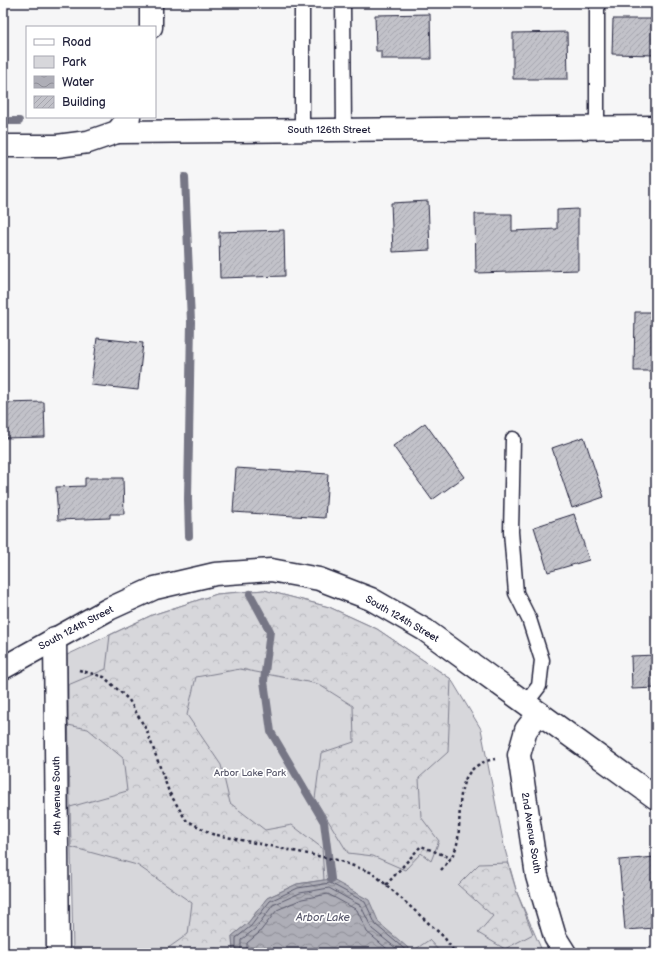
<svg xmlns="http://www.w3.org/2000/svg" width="659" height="956" font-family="'Balsamiq Sans',sans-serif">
<defs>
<pattern id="forest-crowns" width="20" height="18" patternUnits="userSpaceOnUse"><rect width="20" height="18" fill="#d7d7db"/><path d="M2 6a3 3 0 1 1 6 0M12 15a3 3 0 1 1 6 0" fill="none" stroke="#b8b8bd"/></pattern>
<pattern id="water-waves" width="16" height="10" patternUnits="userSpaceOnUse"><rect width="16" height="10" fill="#aeaeb7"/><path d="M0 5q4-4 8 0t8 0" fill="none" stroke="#8d8d96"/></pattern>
<pattern id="building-hatch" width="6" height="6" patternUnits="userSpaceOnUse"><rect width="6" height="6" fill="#c2c2c9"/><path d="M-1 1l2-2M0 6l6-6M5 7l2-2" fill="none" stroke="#a6a6ae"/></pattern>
</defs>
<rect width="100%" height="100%" fill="#f6f6f7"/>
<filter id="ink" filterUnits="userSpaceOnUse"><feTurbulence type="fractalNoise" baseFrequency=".025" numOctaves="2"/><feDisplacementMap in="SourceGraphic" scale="8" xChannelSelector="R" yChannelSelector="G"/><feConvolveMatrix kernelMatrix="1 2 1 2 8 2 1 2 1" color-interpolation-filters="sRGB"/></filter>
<g filter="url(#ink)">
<path fill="#d7d7db" stroke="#7c7c8b" d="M264,590L329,607L377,629L451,679L481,729L504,846L517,893L543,953H73L67,655L152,615L217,594Z"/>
<g fill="url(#forest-crowns)" stroke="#7c7c8b">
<path d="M264,590L329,607L377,629L451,679L448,752L419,778L421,817L439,841L431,861L421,853L405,870L373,856L348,853L315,799L321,753L354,742L353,706L318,684L240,669L196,677L187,715L221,765L230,803L265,830L292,825L322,848L324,880L297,884L267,898L248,923L232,936L233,953H165L164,951L188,934L192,903L137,865L71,847L70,807L127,791L123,758L88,729L68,725V685L106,669L110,635L152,615L217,594Z"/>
<path d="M508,863L517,893L533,934L505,949L478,933L493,916L458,885L479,864Z"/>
<path d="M429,940L441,953H414L413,951Z"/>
</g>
<path fill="url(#water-waves)" stroke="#767685" d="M331,879L369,900L379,923L414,953H233L232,936L248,923L267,898L297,884Z"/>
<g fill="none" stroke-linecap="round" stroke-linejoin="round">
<g stroke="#5a5a6d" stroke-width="1">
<path d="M236,953V938L251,926L270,901L298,888L330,883L365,902L376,925L409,953"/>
<path d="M241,953V940L255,929L273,905L300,893L329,888L361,906L372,929L402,953"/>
<path d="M247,953V943L259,933L277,910L302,899L328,894L357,910L367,932L392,953"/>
</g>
<g stroke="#767685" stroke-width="8">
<path d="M3,121H19"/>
<path d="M185,177L191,322L188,499L189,536"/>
<path d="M250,594L270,631L264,681L271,732L324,822L331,879"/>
</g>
</g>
<g fill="url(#building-hatch)" stroke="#22223b">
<path d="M430,14L431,59H381V51H376L375,15Z"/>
<path d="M613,19H656V55L612,54Z"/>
<path d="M567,32L568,79H513V33Z"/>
<path d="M428,201L430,250L393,252L391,203Z"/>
<path d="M578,209V270L476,273L475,214H512V231L557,229V210Z"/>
<path d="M284,230L285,276L220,278L219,232Z"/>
<path d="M635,312H656V371H634Z"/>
<path d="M97,338L143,343L138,390L91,385Z"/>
<path d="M44,402L45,437L3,438V403Z"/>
<path d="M425,423L464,477L432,500L393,446Z"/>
<path d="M584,437L604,497L572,508L552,448Z"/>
<path d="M236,468L328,474L325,518L233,512Z"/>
<path d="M85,478H123L124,514H110V518L58,520L56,487L85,486Z"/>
<path d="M574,514L589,560L548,572L534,527Z"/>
<path d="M656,655V688L632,689L631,656Z"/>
<path d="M656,857V928L625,930L619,860Z"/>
</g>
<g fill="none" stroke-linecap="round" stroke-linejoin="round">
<g stroke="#22223b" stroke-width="17">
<g id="lane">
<path d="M302,3V130"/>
<path d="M343,3L344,130"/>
<path d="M597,3V128"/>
<path d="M513,439L511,532L516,593L529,619L542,660L539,686L526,703"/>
</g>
</g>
<g stroke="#22223b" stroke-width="25">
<g id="street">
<path d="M117,132L656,127"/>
<path d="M55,638L58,953"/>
<path d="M3,668L109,609L155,588L215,574L271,570L319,579L371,599L425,630L656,798"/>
<path d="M539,713L526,730L519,755L537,876L555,937L565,953"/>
</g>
</g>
<g stroke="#22223b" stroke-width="25">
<g id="secondary">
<path d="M151,3V27"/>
<path d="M3,146H57L88,142L117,132L129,117"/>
</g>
</g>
<g stroke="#22223b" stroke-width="2.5" stroke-dasharray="3 3" stroke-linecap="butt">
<path d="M79,670L104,677L129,700L147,731L169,792L186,820L212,834L337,860L373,873L444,937L455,953"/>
<path d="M441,870C448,862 455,854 457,844C464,812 449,767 495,759"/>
<path d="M386,885L421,846L451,858"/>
</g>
<use href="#lane" stroke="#fff" stroke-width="14"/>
<use href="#street" stroke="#fff" stroke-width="22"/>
<use href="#secondary" stroke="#fff" stroke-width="22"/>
</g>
</g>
<g text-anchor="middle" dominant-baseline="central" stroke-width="3.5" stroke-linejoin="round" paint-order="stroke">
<g font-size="10" fill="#22223b" stroke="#fff">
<text x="329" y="130">South 126th Street</text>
<text transform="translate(402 619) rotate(30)">South 124th Street</text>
<text transform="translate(76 628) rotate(-28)">South 124th Street</text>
<text transform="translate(57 796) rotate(-91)">4th Avenue South</text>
<text transform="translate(531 833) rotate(81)">2nd Avenue South</text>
</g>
<g font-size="10" fill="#58586b" stroke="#fff">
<text x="250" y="773">Arbor Lake Park</text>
</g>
<g font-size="11" font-style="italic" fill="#5a5a6d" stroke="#fff">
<text x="323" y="917">Arbor Lake</text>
</g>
</g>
<rect width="659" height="956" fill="none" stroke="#fff" stroke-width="16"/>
<rect x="8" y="8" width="643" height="940" fill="none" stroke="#22223b" stroke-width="1.5" filter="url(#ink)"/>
<rect x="26" y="26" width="130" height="92" fill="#ffffff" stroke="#a7a7b1"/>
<rect x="34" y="39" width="20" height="6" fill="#ffffff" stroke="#a7a7b1"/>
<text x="62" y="46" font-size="12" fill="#22223b">Road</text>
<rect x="34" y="56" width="20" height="12" fill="#d7d7db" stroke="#a7a7b1"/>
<text x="62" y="66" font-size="12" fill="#22223b">Park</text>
<rect x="34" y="76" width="20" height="12" fill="url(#water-waves)" stroke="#a7a7b1"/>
<text x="62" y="86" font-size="12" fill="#22223b">Water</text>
<rect x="34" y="96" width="20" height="12" fill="url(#building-hatch)" stroke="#a7a7b1"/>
<text x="62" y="106" font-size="12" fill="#22223b">Building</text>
</svg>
